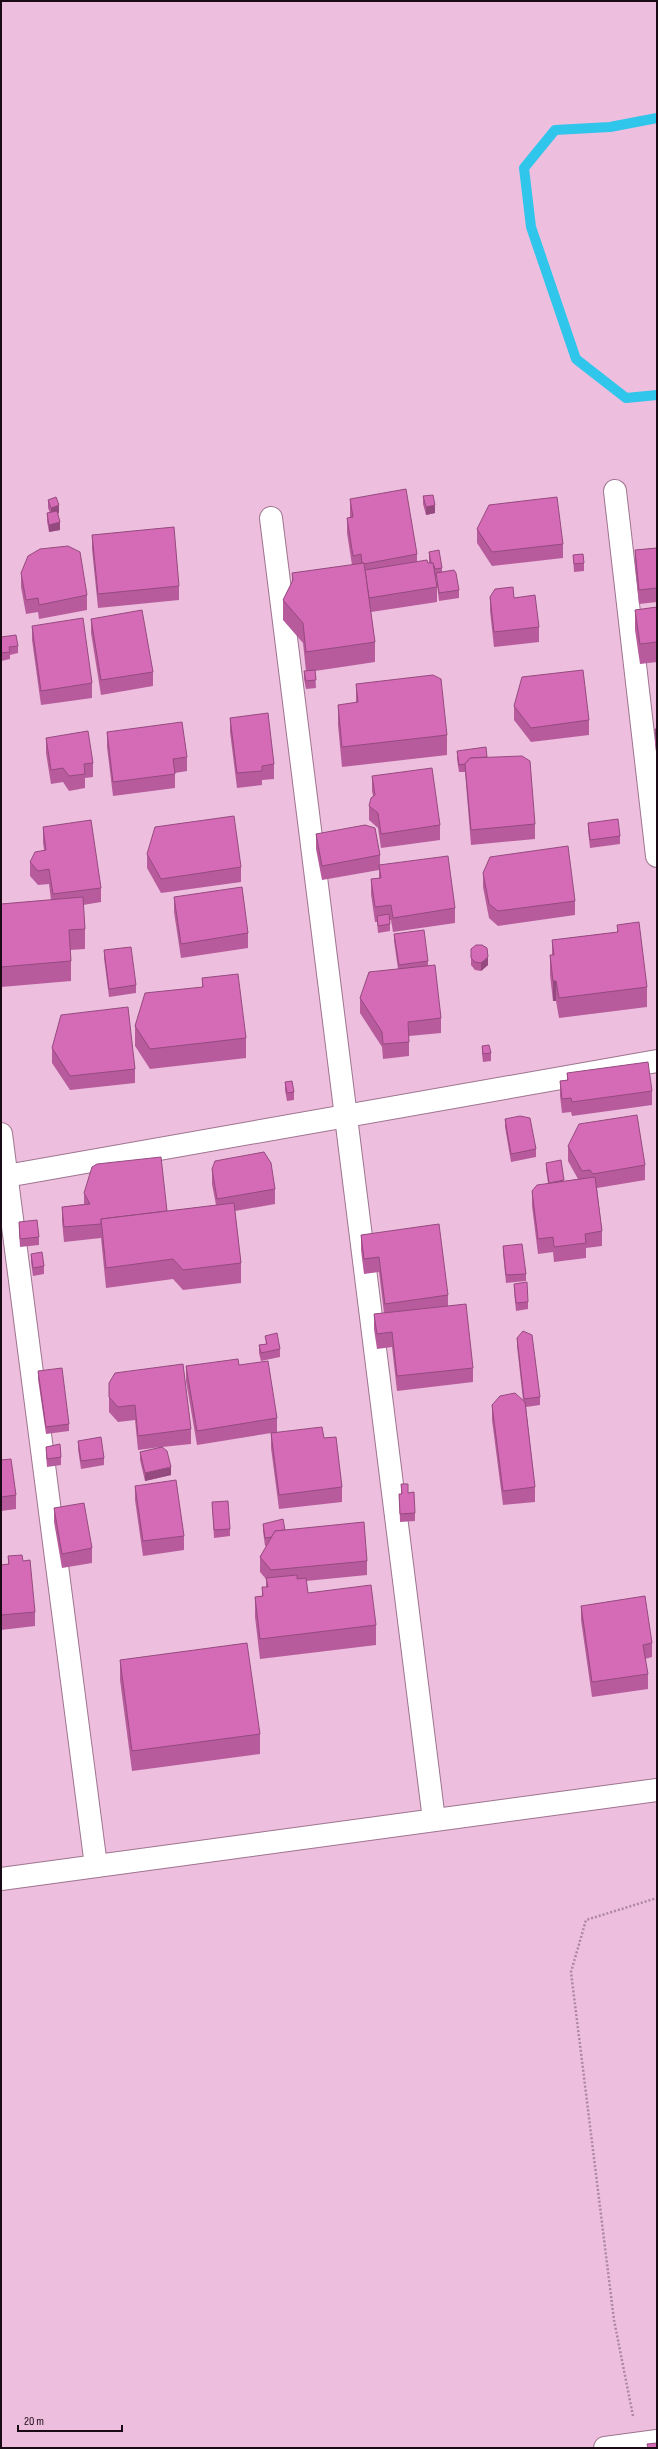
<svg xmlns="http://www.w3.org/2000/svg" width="658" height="2449" font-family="'Sofia Sans Condensed',sans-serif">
<rect width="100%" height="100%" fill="#edbedd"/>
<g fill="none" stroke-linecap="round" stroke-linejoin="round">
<path stroke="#30c6ec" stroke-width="10" d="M657,118L610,127L555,130L524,168L531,227L576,359L626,398L657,395"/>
<g stroke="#9e7490" stroke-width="24">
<g id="minor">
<path d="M615,491L657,856"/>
<path d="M271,518L434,1820"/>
<path d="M1,1134L96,1866"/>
<path d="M1,1177L657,1061"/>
<path d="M605,2448L657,2441"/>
</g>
</g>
<g stroke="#9e7490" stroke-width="24">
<path id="secondary" d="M1,1879L657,1790"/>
</g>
<path stroke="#ad87a0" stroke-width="2.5" stroke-dasharray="2 2" stroke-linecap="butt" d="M633,2416L614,2320L571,1972L586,1920L657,1898"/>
<use href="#minor" stroke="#fff" stroke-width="22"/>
<use href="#secondary" stroke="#fff" stroke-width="22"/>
</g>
<g fill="#b75b9d">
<path d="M423,496L435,513L426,515L423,504Z"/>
<path d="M350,499L417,554V561L429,563V552L442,568V572L459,590V598L439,601L436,576L435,577L437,587V602L371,612L375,642V662L315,671L316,688L306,689L304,679V671H306L303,643L283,620V600L292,582V573L352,565L347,533V518H350Z"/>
<path d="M48,500L59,513H58L60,530L49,532L47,521V513H50L48,508Z"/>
<path d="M477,529L563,544V558L492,566L477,543Z"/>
<path d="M92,535L179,586V600L98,608L92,549Z"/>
<path d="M657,548V602L639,604L635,565V550Z"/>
<path d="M573,555L584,563V571L574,572Z"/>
<path d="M21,573L87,595V610L39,619L38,612L26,614L21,587Z"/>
<path d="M490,597L514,598L539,627V642L494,647L490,611Z"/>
<path d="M657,607V662L640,664L635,630V610Z"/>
<path d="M91,619L153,672V686L101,695L91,633Z"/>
<path d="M32,626L92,683V698L41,705L32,640Z"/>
<path d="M1,637L18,646V653L10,655V659L1,661Z"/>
<path d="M356,684L447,735V755L342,767L338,725V705L356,703Z"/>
<path d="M514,706L589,720V735L531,742L514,720Z"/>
<path d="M230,718L274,764V779L262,780V785L237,788L230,732Z"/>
<path d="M655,729H657V760L655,743Z"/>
<path d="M107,732L187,757V771L175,773V788L113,796L107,747Z"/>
<path d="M46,738L93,763V777L85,778V788L69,791L63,782L51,784L46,753Z"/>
<path d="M457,751L487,757L535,824V839L471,845L465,772H459L457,759Z"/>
<path d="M372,776L440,825V840L381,848L378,828L369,820V806L373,796L372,791Z"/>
<path d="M588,823L620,836V844L590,848L588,830Z"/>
<path d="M43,827L101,888V902L83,905L85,929V949L70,950L71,961V981L1,987V904L51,900L49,884L38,885L30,876V862L44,850L43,842Z"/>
<path d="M316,834L380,855V865L455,908V923L393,932L391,920H390V931L378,933L377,922H375L371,894V879L379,878V870L322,880L316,849Z"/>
<path d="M147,854L241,867V882L161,893L147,868Z"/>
<path d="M483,873L575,901V915L498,926L489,918L483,887Z"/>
<path d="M174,897L248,933V948L181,958L174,912Z"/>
<path d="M617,925L647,987V1007L559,1018L556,1001H553L550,975V955H552V940L617,932Z"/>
<path d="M394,934L428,961V966L441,1018V1033L409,1036V1056L383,1059L382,1047L360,1013V998L398,969L394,941Z"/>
<path d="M471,949L488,965L481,971L475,970L471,965Z"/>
<path d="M104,950L136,985V993L109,997L104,958Z"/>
<path d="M202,978L246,1038V1058L150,1069L135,1046V1026L202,987Z"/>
<path d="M482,1046L491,1053V1061L483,1062L482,1054Z"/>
<path d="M52,1048L135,1069V1083L70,1090L52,1063Z"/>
<path d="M567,1073L652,1091V1105L572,1116L571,1112L562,1113L560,1096V1081L567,1080Z"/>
<path d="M285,1082L294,1092V1100L287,1101L285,1090Z"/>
<path d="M505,1119L536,1149V1157L511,1162L505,1127Z"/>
<path d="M568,1146L645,1165V1180L597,1188L602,1231V1246L586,1248V1258L554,1262L553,1252L538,1254L532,1206V1191L548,1183L546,1170V1163L564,1181L578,1179L568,1161Z"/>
<path d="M212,1169L275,1189V1204L235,1211L241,1263V1283L183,1290L173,1279L106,1288L101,1238L64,1242L62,1221V1207L84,1204V1193L167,1211L216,1205L212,1184Z"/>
<path d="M19,1222L39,1237V1245L20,1247L19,1230Z"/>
<path d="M361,1235L448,1295V1306L473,1368V1382L397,1391L392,1347L377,1349L374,1329V1314L384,1313L379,1272L364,1274L361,1250Z"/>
<path d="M503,1246L526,1274V1281L506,1283L503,1253Z"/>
<path d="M31,1254L44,1266V1274L33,1276L31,1262Z"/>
<path d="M514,1284L528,1302V1309L516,1311L514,1291Z"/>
<path d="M265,1336L280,1349V1357L261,1361L259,1353V1345L266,1344Z"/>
<path d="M517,1338L540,1397V1405L526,1407L535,1487V1502L503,1505L492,1420V1405L523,1400L517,1346Z"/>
<path d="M239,1365L277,1418V1432L324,1438L342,1487V1502L279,1509L271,1448V1433L197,1445L186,1381V1366Z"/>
<path d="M38,1371L69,1424V1431L46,1434L38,1379Z"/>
<path d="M109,1383L191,1429V1444L162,1447L171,1475L145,1481L140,1460V1452L161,1447L138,1450L135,1420L118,1422L109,1412Z"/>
<path d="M78,1441L104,1458V1465L81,1469L78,1449Z"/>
<path d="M46,1447L61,1457V1465L47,1467L46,1454Z"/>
<path d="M1,1460L16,1495V1509L1,1511Z"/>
<path d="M401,1484L408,1493L415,1513V1521L400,1522L399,1494H401Z"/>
<path d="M135,1486L184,1536V1550L143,1556L135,1500Z"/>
<path d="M212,1502L230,1529V1536L214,1538Z"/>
<path d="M54,1508L92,1548V1563L62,1568L54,1522Z"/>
<path d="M263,1524L285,1530L367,1561V1575L306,1581L308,1593L376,1625V1645L260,1659L255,1617V1597L262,1596V1587H266V1579L260,1572V1557L267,1545L265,1546L263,1531Z"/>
<path d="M8,1556L23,1561L35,1612V1626L1,1630V1565L8,1564Z"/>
<path d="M581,1606L652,1643V1657L645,1659L648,1674V1689L592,1697L581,1620Z"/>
<path d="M120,1660L260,1734V1754L132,1771L120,1680Z"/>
</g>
<g fill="#954a7f">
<path d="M59,505V513L51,516V508Z"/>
<path d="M435,505V513L426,515V507Z"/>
<path d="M60,522V530L49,532V525Z"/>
<path d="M488,957V965L481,971V963Z"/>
<rect x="553" y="981" width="3" height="20"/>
<path d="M171,1467V1475L145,1481V1473Z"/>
</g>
<g fill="#d56ab6" stroke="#954a7f">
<path d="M406,489L417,554L364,564V563H362L361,554L353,556L347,518L353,517L350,499Z"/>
<path d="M433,495L435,505L426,507L423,496Z"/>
<path d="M56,497L59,505L51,508L48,500Z"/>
<path d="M557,497L563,544L492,552L477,529L489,505Z"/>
<path d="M57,511L60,522L49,525L47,513Z"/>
<path d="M174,527L179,586L98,594L92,535Z"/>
<path d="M68,546L80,552L87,595L39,605L38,598L26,600L21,573L28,556L40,549Z"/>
<path d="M657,548V588L639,590L635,550Z"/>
<path d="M439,550L442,568L435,569L433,563H431L429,552Z"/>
<path d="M583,554L584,563L574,564L573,555Z"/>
<path d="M427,560L428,563H433L437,587L369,598L365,570Z"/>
<path d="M364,563L375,642L306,652L303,623L283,600L293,580L292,573Z"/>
<path d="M454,570L456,573L459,590L439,593L436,573Z"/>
<path d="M513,587L514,598L535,595L539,627L494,632L490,597L495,589Z"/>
<path d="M657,607V642L640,644L635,610Z"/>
<path d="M142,610L153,672L101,680L91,619Z"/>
<path d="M83,618L92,683L41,691L32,626Z"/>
<path d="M16,635L18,646L9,647L10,652L1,653V637Z"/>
<path d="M315,670L316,680L306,681L304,671Z"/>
<path d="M583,670L589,720L531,728L514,706L522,677Z"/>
<path d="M433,675L441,679L447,735L342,747L338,705L358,702L356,684Z"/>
<path d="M268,713L274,764L262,766V771L237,773L230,718Z"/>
<path d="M182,722L187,757L173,759L175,774L113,782L107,732Z"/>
<path d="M655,729H657V745Z"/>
<path d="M88,731L93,763L84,764L85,774L69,776L63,768L51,770L46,738Z"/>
<path d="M486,747L487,757L470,758L465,764L459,765L457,751Z"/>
<path d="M522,756L530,761L535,824L471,830L465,764L470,758Z"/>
<path d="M432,768L440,825L381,834L378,813L369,806L371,798L375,795L372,776Z"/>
<path d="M234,816L241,867L161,879L147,854L155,827Z"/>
<path d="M618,819L620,836L590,840L588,823Z"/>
<path d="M91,820L101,888L53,894L49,869L38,871L30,862L35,852L46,850L43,827Z"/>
<path d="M365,825L375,828L380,855L322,866L316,834Z"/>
<path d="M568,846L575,901L498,911L489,904L483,873L490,857Z"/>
<path d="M448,856L455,908L393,918L391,905L375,907L371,879L381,878L379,865Z"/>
<path d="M242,887L248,933L181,944L174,897Z"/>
<path d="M83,897L85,929L69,930L71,961L1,967V904Z"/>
<path d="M389,914L390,924L378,926L377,916Z"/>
<path d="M639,922L647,987L559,998L556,981H553L550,955H554L552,940L618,932L617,925Z"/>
<path d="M424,930L428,961L399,965L394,934Z"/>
<path d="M476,945H482L487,948L488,957L481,963L475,962L471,958V949Z"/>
<path d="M131,947L136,985L109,989L104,950Z"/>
<path d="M435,965L441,1018L408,1022L409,1042L383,1044L382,1032L360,998L369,972Z"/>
<path d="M238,974L246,1038L150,1049L135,1026L145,993L203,987L202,978Z"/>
<path d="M128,1007L135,1069L70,1076L52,1048L61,1015Z"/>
<path d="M489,1045L491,1053L483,1054L482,1046Z"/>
<path d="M648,1062L652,1091L572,1102L571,1098L562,1099L560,1081L568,1080L567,1073Z"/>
<path d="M292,1081L294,1092L287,1093L285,1082Z"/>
<path d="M637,1115L645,1165L593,1174L590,1170L582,1171L568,1146L579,1124Z"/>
<path d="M520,1116L530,1118L536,1149L511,1154L505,1119Z"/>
<path d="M264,1152L271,1163L275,1189L217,1199L212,1169L215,1161Z"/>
<path d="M161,1157L167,1211L101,1219V1224L64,1227L62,1207L90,1204L84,1193L92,1167L97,1164Z"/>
<path d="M561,1160L564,1180L549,1183L546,1163Z"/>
<path d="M595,1177L602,1231L585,1234L586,1243L554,1247L553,1237L538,1239L532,1191L537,1185Z"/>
<path d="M234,1203L241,1263L183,1270L173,1259L106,1268L101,1219Z"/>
<path d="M37,1220L39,1237L20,1239L19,1222Z"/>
<path d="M439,1224L448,1295L385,1304L379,1257L364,1259L361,1235Z"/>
<path d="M522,1244L526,1274L506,1275L503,1246Z"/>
<path d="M42,1252L44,1266L33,1268L31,1254Z"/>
<path d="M527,1282L528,1302L516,1303L514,1284Z"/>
<path d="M466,1304L473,1368L397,1376L392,1332L377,1334L374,1314Z"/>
<path d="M523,1331L532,1335L540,1397L524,1399L517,1338Z"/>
<path d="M277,1333L280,1349L261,1353L259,1345L267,1344L265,1336Z"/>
<path d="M238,1359L239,1365L268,1361L277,1418L197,1431L186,1366Z"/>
<path d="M183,1364L191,1429L138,1436L135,1405L118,1407L109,1397V1383L115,1373Z"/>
<path d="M62,1368L69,1424L46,1427L38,1371Z"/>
<path d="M515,1393L525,1402L535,1487L503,1491L492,1405L500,1396Z"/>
<path d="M322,1427L324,1438L336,1437L342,1487L279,1495L271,1433Z"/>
<path d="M101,1437L104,1458L81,1461L78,1441Z"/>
<path d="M60,1444L61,1457L47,1459L46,1447Z"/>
<path d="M162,1447L167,1451L171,1467L145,1473L140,1452Z"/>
<path d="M11,1459L16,1495L1,1497V1460Z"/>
<path d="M176,1480L184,1536L143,1541L135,1486Z"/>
<path d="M401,1484H408V1493L414,1492L415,1513L400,1514L399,1494H402Z"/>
<path d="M228,1501L230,1529L214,1530L212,1502Z"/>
<path d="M84,1503L92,1548L62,1554L54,1508Z"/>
<path d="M283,1519L285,1530L275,1531L272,1537L265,1538L263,1524Z"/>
<path d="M364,1522L367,1561L271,1570L260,1557L275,1531Z"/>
<path d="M22,1555L23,1561L30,1560L35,1612L1,1615V1565L9,1564L8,1556Z"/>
<path d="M297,1575V1579L306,1578L308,1593L371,1585L376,1625L260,1639L255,1597L263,1596L262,1587H268L266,1578Z"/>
<path d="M645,1596L652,1643L643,1645L648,1674L592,1682L581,1606Z"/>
<path d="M247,1643L260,1734L132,1751L120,1660Z"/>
<path d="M657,2443V2448H648L647,2444Z"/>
</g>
<rect width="658" height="2449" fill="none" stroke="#1a0a15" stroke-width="4"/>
<path d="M18 2425v6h104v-6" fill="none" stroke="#1a0a15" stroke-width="2"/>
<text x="24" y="2425" font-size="12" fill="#1a0a15" stroke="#edbedd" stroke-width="3" paint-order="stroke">20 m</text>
</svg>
